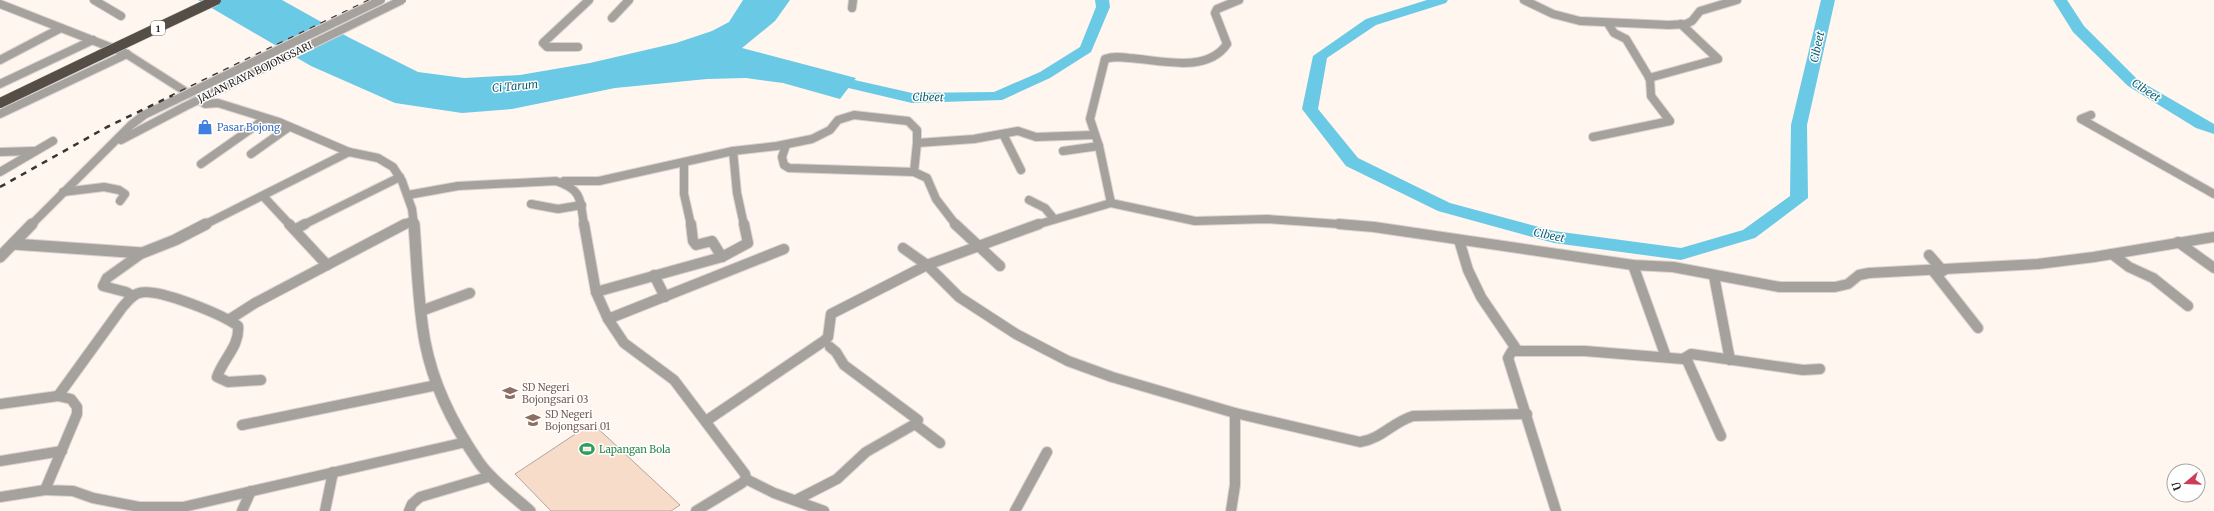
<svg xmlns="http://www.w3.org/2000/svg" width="2214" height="511" font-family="Merriweather,serif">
<rect width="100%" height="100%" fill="#fff6f0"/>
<path fill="#6ac9e5" d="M198,0H282L350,38L418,72L464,78L520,75L590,63L676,43L712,31L729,22L743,0H790L775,21L742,48L856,78L840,99L783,83L746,78L707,79L615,88L512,109L462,113L395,103L311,66Z"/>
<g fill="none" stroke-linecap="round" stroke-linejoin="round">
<g fill="#6ac9e5" fill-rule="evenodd">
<path d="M1095,0H1109L1110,7L1091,52L1050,78L1002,100L912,103L823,82L820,79L823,76L828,74L912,93L994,92L1040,72L1080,47L1096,7Z"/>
<path d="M1427,0H1448L1446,3L1376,25L1327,58L1318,109L1358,158L1450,203L1554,231L1681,248L1743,230L1790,196L1791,125L1821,0H1835L1807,125L1808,198L1755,238L1681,260L1554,243L1438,211L1346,166L1302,109L1313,56L1366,19Z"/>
<path d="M2053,0H2067L2084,26L2138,80L2214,124V134L2196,128L2128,86L2073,32Z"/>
</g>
</g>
<path fill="#f7dcc9" stroke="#b1a69f" d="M592,423L680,505L671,511H551L515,474Z"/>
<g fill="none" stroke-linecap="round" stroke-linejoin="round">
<g stroke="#dcd3ce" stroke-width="10">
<g id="minor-far1">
<path d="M94,0L121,16"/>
<path d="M1524,0L1553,14L1580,21L1669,25L1686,24L1692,21L1700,11L1737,0"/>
<path d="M852,8L853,0"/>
<path d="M612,18L629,0"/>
<path d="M578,47H547L543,43L589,0"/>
<path d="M0,60L61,28"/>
<path d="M1649,78L1718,59L1681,24"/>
<path d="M0,84L93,40"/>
<path d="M0,114L127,54"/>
<path d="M2091,115L2081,119L2214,194"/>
<path d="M1003,134L1021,170"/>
<path d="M1593,137L1670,121L1651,96L1650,79L1626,39L1614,33L1609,25"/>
<path d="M786,145L782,157L784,165L789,168L914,172L927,178L936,199L956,225"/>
<path d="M733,151L737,193L744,225"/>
<path d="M1063,151L1099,146"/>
<path d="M0,152L33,151"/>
<path d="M251,154L289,127"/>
<path d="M684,163V194L691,225"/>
<path d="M201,164L265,119"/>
<path d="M0,172L53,141"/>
<path d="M914,172L917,143"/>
<path d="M564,181H599L733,151L777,146L812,139L830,130L838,120L854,115L908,121L917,130V143L974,139L1018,131L1036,137L1093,135"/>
<path d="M63,192L104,187L119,190L125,194L120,201"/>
<path d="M408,195L458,186L556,181C583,190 580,200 584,225"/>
<path d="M263,196L290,225"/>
<path d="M1029,200L1045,208L1054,219"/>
<path d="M1111,203L1099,146L1090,119L1105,59C1113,56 1121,57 1129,58C1160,60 1207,74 1227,44L1215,13L1217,9L1239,0"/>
<path d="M531,204L558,209L582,205"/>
<path d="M303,225L400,177"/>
<path d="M403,225L413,220"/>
<path d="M1036,225L1111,203L1195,221L1267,219L1353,225"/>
</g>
</g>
<g stroke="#dcd3ce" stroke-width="12">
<g id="minor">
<path d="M289,224L327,265"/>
<path d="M584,224L596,292L608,319L624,343L674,380L745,474L746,479L742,483L696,511"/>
<path d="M691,224L693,241L696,245L712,241L722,257"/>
<path d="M955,224L1000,266"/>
<path d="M1339,224L1374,227L1633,265L1673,267L1780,287H1835L1848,284L1859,275L1869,273L2038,264L2094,257L2214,237"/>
<path d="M296,229L305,224"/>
<path d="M1459,240L1468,270L1481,297L1517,350"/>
<path d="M2178,242L2214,268"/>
<path d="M903,248L927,265L959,297L1016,334L1068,361L1112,377L1235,413L1360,442C1381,439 1393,422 1413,416L1527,414"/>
<path d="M2112,254L2129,267L2153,278L2188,306"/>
<path d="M1929,255L1943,271"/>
<path d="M1633,265L1666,357"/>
<path d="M1934,272L1978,328"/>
<path d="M654,275L665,297"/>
<path d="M1714,276L1730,360"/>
<path d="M596,292L722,257L748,243L744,224"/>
<path d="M133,296L126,292L103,286L107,278L142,253"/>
<path d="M421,311L470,293"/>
<path d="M230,319L255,303L405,224"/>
<path d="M608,319L784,249"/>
<path d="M1686,358L1721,436"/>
<path d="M58,396L121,309C126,303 132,295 139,293C157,287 223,315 238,326C240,346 223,359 217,377L228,382L261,380"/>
<path d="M0,404L58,396L71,399L77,407V414L45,490L73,491L93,498L139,507H183L466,442"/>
<path d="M706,421L824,341L828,337L831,314L927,265L1039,224"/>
<path d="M915,424L940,443"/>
<path d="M242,425L437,385"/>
<path d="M0,461L62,451"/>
<path d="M746,479L774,493L824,511"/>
<path d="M0,497L45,490"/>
<path d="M796,500L837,479L866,452L915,424L918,420L844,365L836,352L830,347"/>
<path d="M242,511L251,491"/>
<path d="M325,511L333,472"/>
<path d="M409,511L412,504L420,497L491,476"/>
<path d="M1015,511L1047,452"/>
<path d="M1231,511L1235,485V413"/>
<path d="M1556,511L1508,358L1512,351H1585L1683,359L1691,354L1803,370L1820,369"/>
</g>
</g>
<g stroke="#dcd3ce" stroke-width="10">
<g id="tertiary-far1">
<path d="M0,4L125,53L205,104L218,103L279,122L349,152L378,158L393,167L402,181L412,209L414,225"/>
<path d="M121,140L184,107"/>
<path d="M31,225L131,125L144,115L175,100"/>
<path d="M204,225L349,152"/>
</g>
</g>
<g stroke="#dcd3ce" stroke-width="13">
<g id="tertiary">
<path d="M414,224C417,263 418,305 425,342C433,384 454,426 478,461C491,480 512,495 530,511"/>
<path d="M13,244L142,253L175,240L206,224"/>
<path d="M0,257L32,224"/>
</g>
</g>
<g stroke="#dcd3ce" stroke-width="11">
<path id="trunk" d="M0,103L100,55"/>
</g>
<use href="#minor-far1" stroke="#a5a19d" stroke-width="8"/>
<use href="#minor" stroke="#a5a19d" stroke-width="10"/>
<use href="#tertiary-far1" stroke="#a5a19d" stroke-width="8"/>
<use href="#tertiary" stroke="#a5a19d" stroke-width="11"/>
<use href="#trunk" stroke="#554e47" stroke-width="10"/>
<path stroke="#383430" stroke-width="2.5" stroke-dasharray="6 6" stroke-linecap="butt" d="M0,187L107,127L370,0"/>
<g stroke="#dcd3ce" stroke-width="10" stroke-linecap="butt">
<g id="tertiary-bridge">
<path d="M175,100L381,0"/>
<path d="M184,107L402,0"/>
</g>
</g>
<g stroke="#dcd3ce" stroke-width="11" stroke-linecap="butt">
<path id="trunk-bridge" d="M100,55L216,0"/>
</g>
<use href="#tertiary-bridge" stroke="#a5a19d" stroke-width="8"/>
<use href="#trunk-bridge" stroke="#554e47" stroke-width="10"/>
</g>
<defs>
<g id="shop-bare" transform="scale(1.2)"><path d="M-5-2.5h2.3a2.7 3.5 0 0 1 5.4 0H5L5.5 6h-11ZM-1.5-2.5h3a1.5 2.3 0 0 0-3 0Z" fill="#3f7fe0" stroke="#fff" stroke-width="2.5" paint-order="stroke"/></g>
<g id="school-bare" transform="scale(1.2)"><path d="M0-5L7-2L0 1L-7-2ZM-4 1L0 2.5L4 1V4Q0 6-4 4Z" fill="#8d6e63" stroke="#fff" stroke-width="2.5" paint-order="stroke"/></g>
<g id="stadium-bare" transform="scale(1.2)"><path d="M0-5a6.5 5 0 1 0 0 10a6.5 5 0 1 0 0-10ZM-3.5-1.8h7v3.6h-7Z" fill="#2e9e5b" stroke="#fff" stroke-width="2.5" paint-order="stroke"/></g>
</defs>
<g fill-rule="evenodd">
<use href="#shop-bare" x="205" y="127"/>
<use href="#school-bare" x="510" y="393"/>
<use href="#school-bare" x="533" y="420"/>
<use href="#stadium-bare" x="587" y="449"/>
</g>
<g text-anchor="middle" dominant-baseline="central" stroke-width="3" stroke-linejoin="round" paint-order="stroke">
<rect fill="#fff" stroke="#64625f" stroke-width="1" x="151" y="21" width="14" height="14" rx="3"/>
<g font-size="9" font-weight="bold" fill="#221e1b">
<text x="158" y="28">1</text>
</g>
<g font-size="10" fill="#221e1b" stroke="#fff">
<text transform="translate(255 72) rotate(-26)">JALAN RAYA BOJONGSARI</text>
</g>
<g font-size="10" fill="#366cbe" stroke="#fff" text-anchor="start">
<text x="217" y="127">Pasar Bojong</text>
</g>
<g font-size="10" fill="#785e54" stroke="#fff" text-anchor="start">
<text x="522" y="387">SD Negeri<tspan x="522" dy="12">Bojongsari 03</tspan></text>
<text x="545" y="414">SD Negeri<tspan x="545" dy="12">Bojongsari 01</tspan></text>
</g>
<g font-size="10" fill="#27864d" stroke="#fff" text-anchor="start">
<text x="599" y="449">Lapangan Bola</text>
</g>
<g font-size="11" font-style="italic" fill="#116073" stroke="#fff">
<text transform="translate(1817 47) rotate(-77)">Cibeet</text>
<text transform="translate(515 86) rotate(-5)">Ci Tarum</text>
<text transform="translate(2146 90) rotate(33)">Cibeet</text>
<text transform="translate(928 97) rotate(1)">Cibeet</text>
<text transform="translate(1549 235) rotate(12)">Cibeet</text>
</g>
</g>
<g transform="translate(2186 483) rotate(251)"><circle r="19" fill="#ffffff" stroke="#a7a5a4"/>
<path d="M0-3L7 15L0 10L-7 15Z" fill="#cc3c57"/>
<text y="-6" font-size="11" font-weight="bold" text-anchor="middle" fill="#221e1b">U</text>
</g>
</svg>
